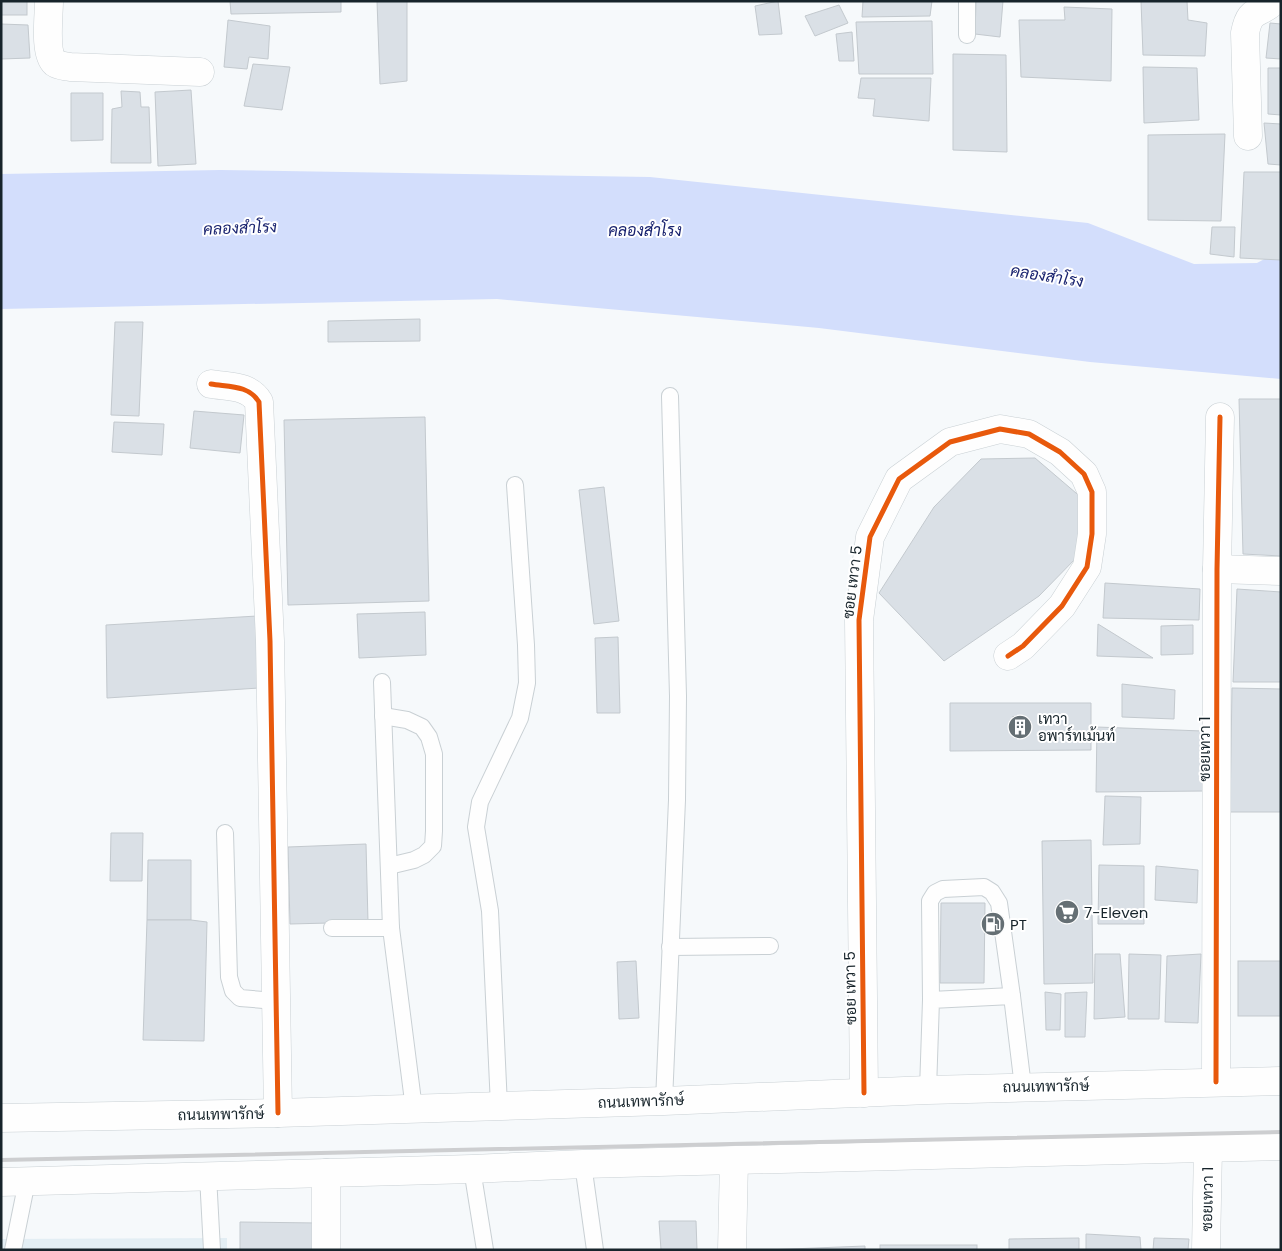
<svg xmlns="http://www.w3.org/2000/svg" width="1282" height="1251" font-family="Poppins,Sarabun,sans-serif">
<rect width="100%" height="100%" fill="#f6f9fb"/>
<path fill="#e3eef4" d="M227,1238V1250H1V1239Z"/>
<path fill="#d3defc" d="M220,170L650,177L1088,223L1194,264L1257,263L1281,250V379L1090,362L819,328L497,299L1,309V174Z"/>
<g fill="#dae0e6" stroke="#c3c9ce">
<rect x="1" y="1" width="26" height="14"/>
<path d="M230,1H341V12L231,14Z"/>
<path d="M377,1H407V81L380,84Z"/>
<path d="M778,1L782,34L759,35L755,6Z"/>
<path d="M863,1H932L930,16L862,17Z"/>
<path d="M976,1H1003L1000,37L975,34Z"/>
<path d="M1141,1H1187L1188,20L1207,23L1205,56L1143,55Z"/>
<path d="M839,5L848,23L815,36L805,16Z"/>
<path d="M1064,7L1112,9L1111,81L1021,77L1019,20H1065Z"/>
<path d="M228,20L270,26L268,59L249,57L247,69L224,67Z"/>
<path d="M932,21L933,74H859L856,22Z"/>
<path d="M1270,23L1281,24V59L1266,58Z"/>
<path d="M1,24L28,25L30,58L1,59Z"/>
<path d="M852,32L854,61H839L836,34Z"/>
<path d="M953,54L1006,55L1007,152L953,150Z"/>
<path d="M253,64L290,67L282,110L244,106Z"/>
<path d="M1143,67L1197,68L1199,120L1144,123Z"/>
<path d="M1268,68H1281V115L1268,114Z"/>
<path d="M861,78H931L929,121L873,116L875,99L858,98Z"/>
<path d="M191,90L196,164L158,166L155,92Z"/>
<path d="M121,91L140,92L141,107H149L151,163H111L112,109L122,107Z"/>
<path d="M71,93H103V140L71,141Z"/>
<path d="M1264,123L1281,124V165L1268,164Z"/>
<path d="M1225,134L1221,221L1148,220V135Z"/>
<path d="M1244,172H1281V260L1240,258Z"/>
<path d="M1212,227H1235L1234,257L1210,254Z"/>
<path d="M420,319V341L328,342V321Z"/>
<path d="M115,322H143L139,416L111,415Z"/>
<path d="M1239,399H1281V556L1243,554Z"/>
<path d="M194,411L244,415L240,453L190,448Z"/>
<path d="M425,417L429,601L288,605L284,420Z"/>
<path d="M114,422L164,424L162,455L112,452Z"/>
<path d="M1035,458L1083,499L1079,555L1039,596L944,661L879,593L934,507L981,459Z"/>
<path d="M604,487L619,621L594,624L579,490Z"/>
<path d="M1105,583L1200,589L1199,620L1103,618Z"/>
<path d="M1237,589L1281,592V682H1233Z"/>
<path d="M425,612L426,655L359,658L357,614Z"/>
<path d="M257,616L259,688L107,698L106,625Z"/>
<path d="M1098,624L1153,658L1097,656Z"/>
<path d="M1193,625V654L1161,655V626Z"/>
<path d="M618,637L620,713H597L595,638Z"/>
<path d="M1122,684L1175,690L1174,719L1122,717Z"/>
<path d="M1232,688L1281,689V812H1230Z"/>
<path d="M950,703H1091V750L950,751Z"/>
<path d="M1097,727L1202,731L1204,791L1096,792Z"/>
<path d="M1105,796L1141,797L1140,844L1103,845Z"/>
<path d="M111,833H143L142,881H110Z"/>
<path d="M1091,840L1093,983L1044,984L1042,841Z"/>
<path d="M366,844L368,922L290,924L288,847Z"/>
<path d="M148,860H191V920H147Z"/>
<path d="M1099,865L1144,866V924H1098Z"/>
<path d="M1156,866L1198,870L1197,903L1155,900Z"/>
<path d="M941,903H985L984,983H940Z"/>
<path d="M147,920H191L207,922L204,1041L143,1040Z"/>
<path d="M1095,954H1120L1125,1017L1094,1019Z"/>
<path d="M1129,954L1161,955L1159,1019H1128Z"/>
<path d="M1201,954L1198,1023L1165,1022L1167,956Z"/>
<path d="M636,961L639,1018L619,1019L617,962Z"/>
<rect x="1238" y="961" width="43" height="55"/>
<path d="M1045,992L1061,994L1060,1030H1046Z"/>
<path d="M1087,992L1085,1037H1065V993Z"/>
<path d="M659,1221H696L697,1250H661Z"/>
<path d="M240,1222L318,1223L317,1250H240Z"/>
<path d="M1086,1234L1140,1237L1141,1250H1086Z"/>
<path d="M1079,1238V1250H1009V1239Z"/>
<path d="M1154,1238L1189,1239L1188,1250H1153Z"/>
<rect x="880" y="1245" width="97" height="5"/>
<path d="M865,1246V1250H765Z"/>
</g>
<g fill="none" stroke-linecap="round" stroke-linejoin="round">
<g stroke="#c9d0d4" stroke-width="18">
<g id="lane">
<path d="M967,35V1"/>
<path d="M382,682L391,928L414,1109"/>
<path d="M383,716L407,720L422,727L429,737L434,754V831L433,846L424,855L414,860L389,866"/>
<path d="M225,833L229,977L233,991L240,998L276,1001"/>
<path d="M332,928H391"/>
<path d="M670,947L770,946"/>
<path d="M931,1000L930,901L935,893L943,889L984,887L992,892L999,903L1012,996"/>
<path d="M928,1090L931,1000L1012,996L1023,1087"/>
<path d="M664,1101L677,800L678,696L670,396"/>
<path d="M499,1106L490,911L476,827L480,802L520,718L527,683L526,645L515,485"/>
<path d="M583,1164L595,1250"/>
<path d="M472,1169L485,1250"/>
<path d="M208,1176L212,1250"/>
<path d="M13,1250L27,1181"/>
</g>
</g>
<g stroke="#c9d0d4" stroke-width="29">
<g id="street">
<path d="M49,1C49,16 44,53 55,63C59,66 66,66 70,67L200,72"/>
<path d="M1248,136L1245,33C1250,7 1258,16 1274,1"/>
<path d="M211,384C229,387 249,385 259,402L270,641L278,1113"/>
<path d="M1217,569L1281,571"/>
<path d="M1216,1082L1217,569L1220,417"/>
<path d="M864,1093L859,620L870,537L899,479L950,442L1000,429L1029,434L1060,452L1084,474L1092,492V534L1087,567L1062,606L1023,646L1008,656"/>
<path d="M326,1250V1173"/>
<path d="M732,1250L734,1161"/>
<path d="M1206,1250L1208,1148"/>
</g>
</g>
<g stroke="#c9d0d4" stroke-width="29">
<g id="primary">
<path d="M1,1118L278,1113L664,1101L928,1090L1281,1081"/>
<path d="M1,1182L472,1169L583,1164L1281,1146"/>
</g>
</g>
<use href="#lane" stroke="#fefefe" stroke-width="16"/>
<use href="#street" stroke="#fefefe" stroke-width="28"/>
<use href="#primary" stroke="#fefefe" stroke-width="28"/>
<path stroke="#cdced0" stroke-width="4" d="M1,1160L1281,1132"/>
<g stroke="#fff" stroke-width="8">
<g id="cycleway">
<path d="M211,384C229,387 249,385 259,402L270,641L278,1113"/>
<path d="M1216,1082L1217,569L1220,417"/>
<path d="M864,1093L859,620L870,537L899,479L950,442L1000,429L1029,434L1060,452L1084,474L1092,492V534L1087,567L1062,606L1023,646L1008,656"/>
</g>
</g>
<use href="#cycleway" stroke="#e8590c" stroke-width="5"/>
</g>
<defs>
<g id="building-disc" transform="scale(1.25)"><circle r="9.5" fill="#656f74" stroke="#fff"/><path d="M-4-6H4V6H1V3H-1V6H-4ZM-2.5-4.3h1.7v1.8h-1.7ZM.8-4.3h1.7v1.8H.8ZM-2.5-1h1.7V.8h-1.7ZM.8-1h1.7V.8H.8Z" fill="#fff"/></g>
<g id="supermarket-disc" transform="scale(1.25)"><circle r="9.5" fill="#656f74" stroke="#fff"/><path d="M-6-5.5h2.5l.6 2H6L4.5 2H-2.5L-4.4-4H-6ZM-1.5 3.2a1.3 1.3 0 1 0 .1 0ZM3 3.2a1.3 1.3 0 1 0 .1 0Z" fill="#fff"/></g>
<g id="fuel-disc" transform="scale(1.25)"><circle r="9.5" fill="#656f74" stroke="#fff"/><path d="M-5.5-6h7V0h2V4h1.3V-2.5L3-4.5l.8-.8L6-3V5H2.5V1h-1V6h-7ZM-4.2-4.7v3.2H.2V-4.7Z" fill="#fff"/></g>
</defs>
<g fill-rule="evenodd">
<use href="#building-disc" x="1020" y="727"/>
<use href="#supermarket-disc" x="1067" y="912"/>
<use href="#fuel-disc" x="993" y="924"/>
</g>
<g text-anchor="middle" dominant-baseline="central" stroke-width="4" stroke-linejoin="round" paint-order="stroke">
<g font-size="15" fill="#17242b" stroke="#fff">
<text transform="translate(852 582) rotate(-83)">ซอย เทวา 5</text>
<text transform="translate(1204 749) rotate(-90)">ซอยเทวา 1</text>
<text transform="translate(850 988) rotate(-91)">ซอย เทวา 5</text>
<text transform="translate(1046 1086) rotate(-1)">ถนนเทพารักษ์</text>
<text transform="translate(641 1101) rotate(-2)">ถนนเทพารักษ์</text>
<text transform="translate(221 1114) rotate(-1)">ถนนเทพารักษ์</text>
<text transform="translate(1207 1199) rotate(-89)">ซอยเทวา 1</text>
</g>
<g font-size="15" fill="#17242b" stroke="#fff" text-anchor="start">
<text x="1038" y="718">เทวา<tspan x="1038" dy="17">อพาร์ทเม้นท์</tspan></text>
<text x="1084" y="912">7-Eleven</text>
<text x="1010" y="924">PT</text>
</g>
<g font-size="16" font-style="italic" fill="#19236f" stroke="#fff">
<text transform="translate(240 228) rotate(-2)">คลองสำโรง</text>
<text x="645" y="230">คลองสำโรง</text>
<text transform="translate(1047 276) rotate(9)">คลองสำโรง</text>
</g>
</g>
<rect width="1282" height="1251" fill="none" stroke="#17242b" stroke-width="5"/>
</svg>
